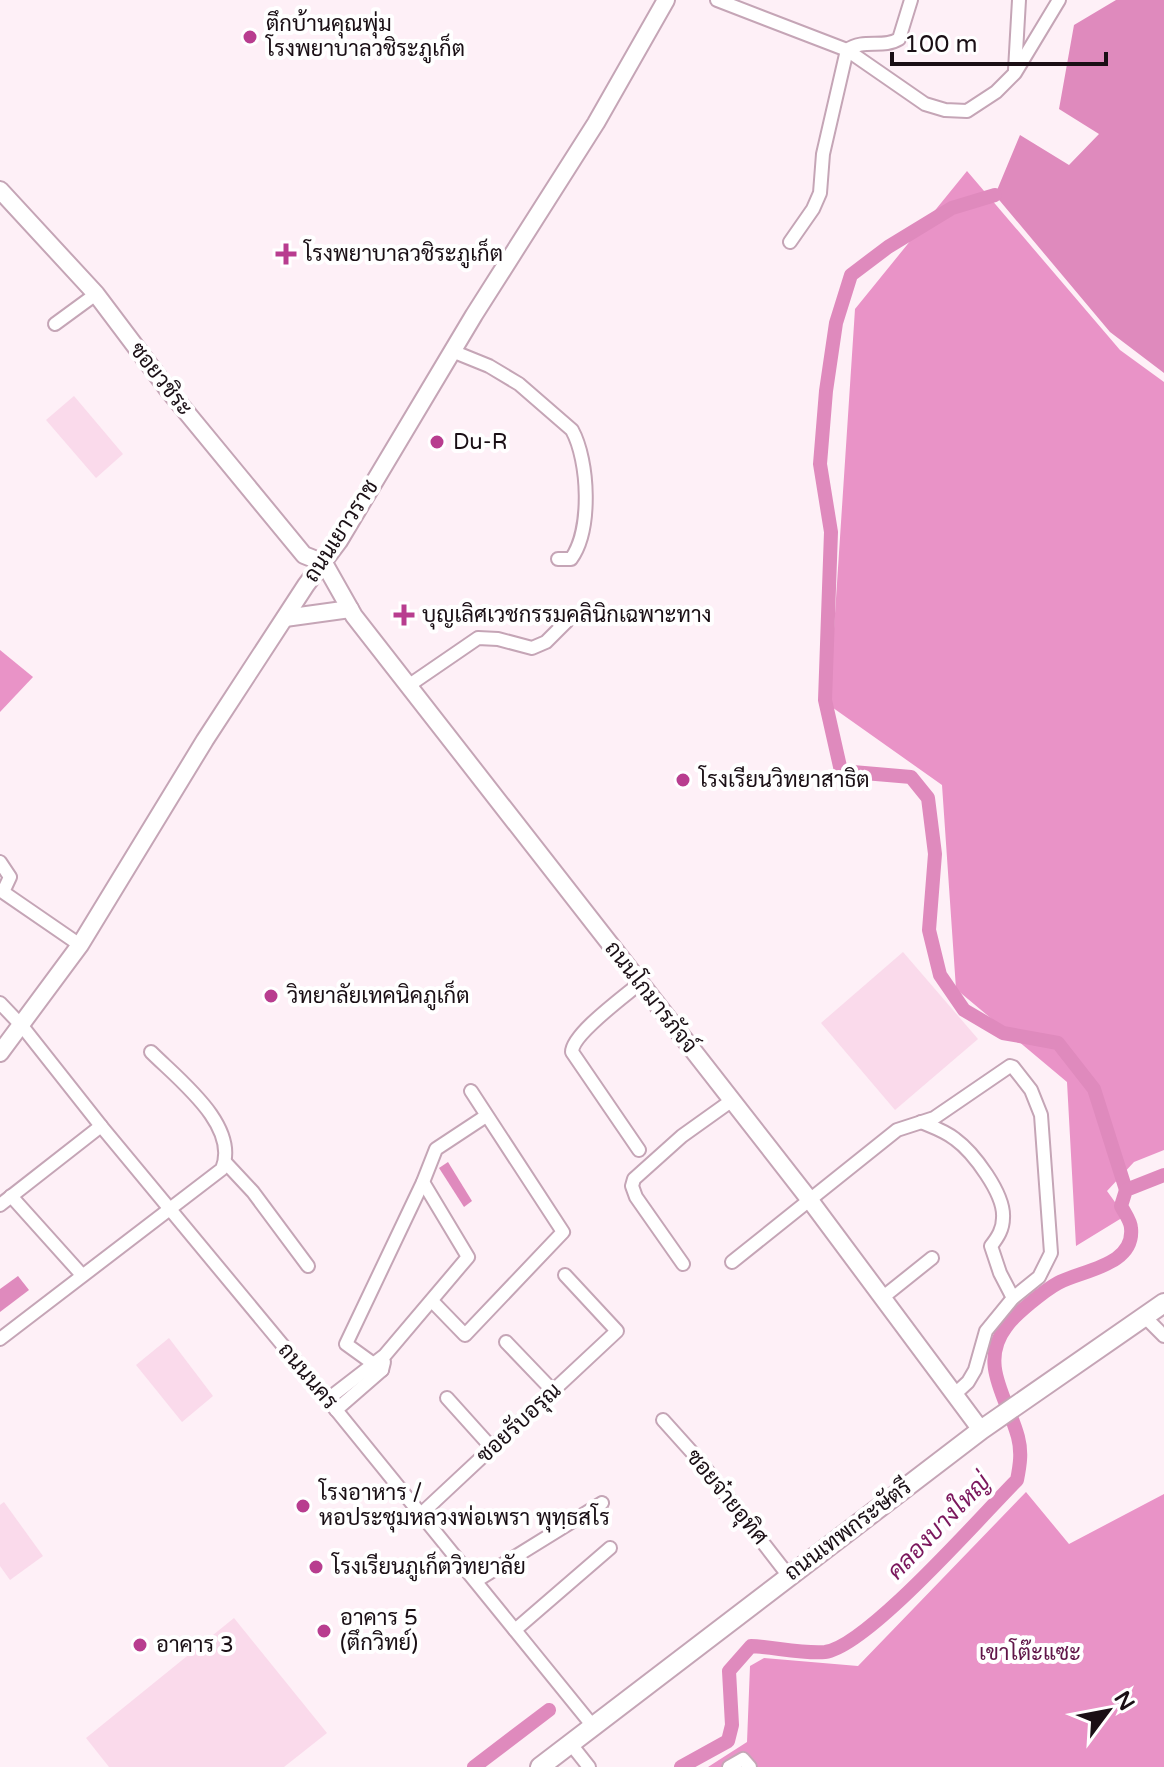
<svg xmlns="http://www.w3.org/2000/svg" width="1164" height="1767" font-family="'Varela Round',Sarabun,sans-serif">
<rect width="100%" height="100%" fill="#fef0f7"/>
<g fill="#fadaeb">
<path d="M74,396L123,454L96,478L46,420Z"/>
<path d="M903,952L978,1039L895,1110L821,1023Z"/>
<path d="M169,1338L213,1396L182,1422L136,1365Z"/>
<path d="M4,1502L43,1556L10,1580L0,1566V1505Z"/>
<path d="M234,1618L327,1733L284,1767H109L86,1738Z"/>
</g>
<g fill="#e993c7">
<path d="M967,171L1120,350L1164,382V1150L1134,1162L1107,1191L1125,1216L1076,1246L1067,1082L956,989L942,785L829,705L855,309Z"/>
<path d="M0,650L33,677L0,712Z"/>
<path d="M1026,1492L1069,1544L1164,1494V1767H708L747,1742L750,1666L764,1658L858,1666Z"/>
</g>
<g fill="#df8abd">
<path d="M1116,0H1164V373L1110,332L995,195L1020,135L1069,165L1099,134L1059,109L1074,25Z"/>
<path d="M448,1162L472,1201L464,1207L439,1168Z"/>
<path d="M18,1276L29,1290L0,1312V1289Z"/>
</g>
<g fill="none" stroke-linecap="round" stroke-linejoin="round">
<g stroke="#df8abd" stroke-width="14">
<path d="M995,195L952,208L888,247L851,275L836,323L826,391L820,464L831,532L825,700L841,771L911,777L928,798L935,854L929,930L940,975L964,1010L1003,1033L1058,1043L1094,1089L1126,1190"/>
<path d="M474,1767L549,1710"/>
<path d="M681,1767L728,1741L732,1725L729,1671L751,1646C773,1647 804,1654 825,1652C867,1647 982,1515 1017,1480C1020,1465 1022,1452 1018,1437C1008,1399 978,1364 1006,1327C1014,1315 1045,1290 1058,1283C1082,1270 1135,1266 1131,1228C1131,1221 1124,1212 1121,1206L1126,1190L1164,1175"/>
</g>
<g stroke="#c5a5b6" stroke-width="16">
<g id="street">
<path d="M717,0L847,50L925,104L945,110L967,111L996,92L1015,73L1059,0"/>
<path d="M1015,70L1019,0"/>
<path d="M790,242L813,209L820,193L823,154L847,50C864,38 883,49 899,39L911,0"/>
<path d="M55,324L96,294"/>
<path d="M452,351L489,366L519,384L572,430C589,461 592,530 571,559H558"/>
<path d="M408,686L478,638L498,639L532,648L546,642L567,621"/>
<path d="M0,862L10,877L3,892L80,945"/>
<path d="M0,1003L22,1026L101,1126L324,1395L592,1725"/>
<path d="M921,1122C933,1127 945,1131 955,1139C973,1152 1005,1194 1003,1218C1003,1229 998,1237 991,1246L1000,1273L1013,1298"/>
<path d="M639,1150L572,1052C572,1034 625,996 640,983"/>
<path d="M225,1162L253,1192L308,1266"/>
<path d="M11,1196L82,1275"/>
<path d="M0,1205L101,1126"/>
<path d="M732,1262L897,1130L934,1118L1010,1066L1013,1067L1031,1090L1041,1115L1051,1253L1039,1277L1013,1298L986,1331L975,1370L968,1382L955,1394"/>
<path d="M683,1264L636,1197L632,1186L634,1179L682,1136L731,1101"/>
<path d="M882,1298L932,1258"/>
<path d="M432,1301L465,1335L563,1232L471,1091"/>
<path d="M1144,1316L1164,1336"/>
<path d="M0,1339L222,1169C240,1126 179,1080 151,1052"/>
<path d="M506,1342L553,1391"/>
<path d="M382,1370L346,1344L423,1182L436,1149L486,1116"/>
<path d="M447,1398L492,1448"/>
<path d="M328,1399L385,1355L468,1257L423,1182"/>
<path d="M336,1410L382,1370L384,1362"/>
<path d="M663,1420L698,1459L788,1575"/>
<path d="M421,1514L617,1331L565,1275"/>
<path d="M476,1581L602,1503"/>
<path d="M515,1630L610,1548"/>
<path d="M570,1743L589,1767"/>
<path d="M729,1767L743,1759L750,1767"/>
</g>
</g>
<g stroke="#c5a5b6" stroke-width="20">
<g id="secondary">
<path d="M0,190L96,294L169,391L304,555L324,563"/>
<path d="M324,563L354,616L809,1199L981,1430"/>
<path d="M285,618L350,609"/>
<path d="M0,1053L80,945L205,740L306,585L339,541L474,315L596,123L666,0"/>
</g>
</g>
<g stroke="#c5a5b6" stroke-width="22">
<path id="primary" d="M540,1767L981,1430L1164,1303"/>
</g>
<use href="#street" stroke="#fff" stroke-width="12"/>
<use href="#secondary" stroke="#fff" stroke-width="16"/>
<use href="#primary" stroke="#fff" stroke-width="18"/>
</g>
<g fill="#b83d8f" stroke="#fff" stroke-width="3">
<circle cx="250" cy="37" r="8"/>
<path d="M282 242h8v8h8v8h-8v8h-8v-8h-8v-8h8z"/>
<circle cx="437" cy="442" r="8"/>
<path d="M400 603h8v8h8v8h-8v8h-8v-8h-8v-8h8z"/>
<circle cx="683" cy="780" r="8"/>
<circle cx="271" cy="996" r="8"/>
<circle cx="303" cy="1506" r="8"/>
<circle cx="316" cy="1567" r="8"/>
<circle cx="324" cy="1631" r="8"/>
<circle cx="140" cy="1645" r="8"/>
</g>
<g text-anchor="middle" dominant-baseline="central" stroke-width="8" stroke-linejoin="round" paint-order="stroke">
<g font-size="22" fill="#1a0f15" stroke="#fff" text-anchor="start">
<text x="266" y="24">ตึกบ้านคุณพุ่ม<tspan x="266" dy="25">โรงพยาบาลวชิระภูเก็ต</tspan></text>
<text x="304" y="254">โรงพยาบาลวชิระภูเก็ต</text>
<text x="453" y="442">Du-R</text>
<text x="422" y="615">บุญเลิศเวชกรรมคลินิกเฉพาะทาง</text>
<text x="699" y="780">โรงเรียนวิทยาสาธิต</text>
<text x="287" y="996">วิทยาลัยเทคนิคภูเก็ต</text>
<text x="319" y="1493">โรงอาหาร /<tspan x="319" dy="25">หอประชุมหลวงพ่อเพรา พุทฺธสโร</tspan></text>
<text x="332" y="1567">โรงเรียนภูเก็ตวิทยาลัย</text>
<text x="340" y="1618">อาคาร 5<tspan x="340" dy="25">(ตึกวิทย์)</tspan></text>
<text x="156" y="1645">อาคาร 3</text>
</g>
<g font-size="22" fill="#1a0f15" stroke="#fff">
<text transform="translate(161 379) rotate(52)">ซอยวชิระ</text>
<text transform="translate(341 531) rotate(-57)">ถนนเยาวราช</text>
<text transform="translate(651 997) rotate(52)">ถนนโกมารภัจจ์</text>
<text transform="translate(308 1376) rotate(50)">ถนนนคร</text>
<text transform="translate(519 1423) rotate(-43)">ซอยรับอรุณ</text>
<text transform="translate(727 1497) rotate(51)">ซอยจ๋ายอุทิศ</text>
<text transform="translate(848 1530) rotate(-37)">ถนนเทพกระษัตรี</text>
</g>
<g font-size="22" fill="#611649" stroke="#fff">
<text x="1030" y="1653">เขาโต๊ะแซะ</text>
</g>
<g font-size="24" font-style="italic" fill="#7b175d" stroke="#fff">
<text transform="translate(939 1527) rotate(-46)">คลองบางใหญ่</text>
</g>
</g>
<g transform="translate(1108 1711) rotate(58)" stroke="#ffffff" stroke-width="6" paint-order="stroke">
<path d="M0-6L14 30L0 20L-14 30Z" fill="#1a0f15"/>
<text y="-12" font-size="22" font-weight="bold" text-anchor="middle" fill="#1a0f15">N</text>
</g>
<path d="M892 52v12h214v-12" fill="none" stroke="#1a0f15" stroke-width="4"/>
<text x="904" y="52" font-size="24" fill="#1a0f15" stroke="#ffffff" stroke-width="6" paint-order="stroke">100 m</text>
</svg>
